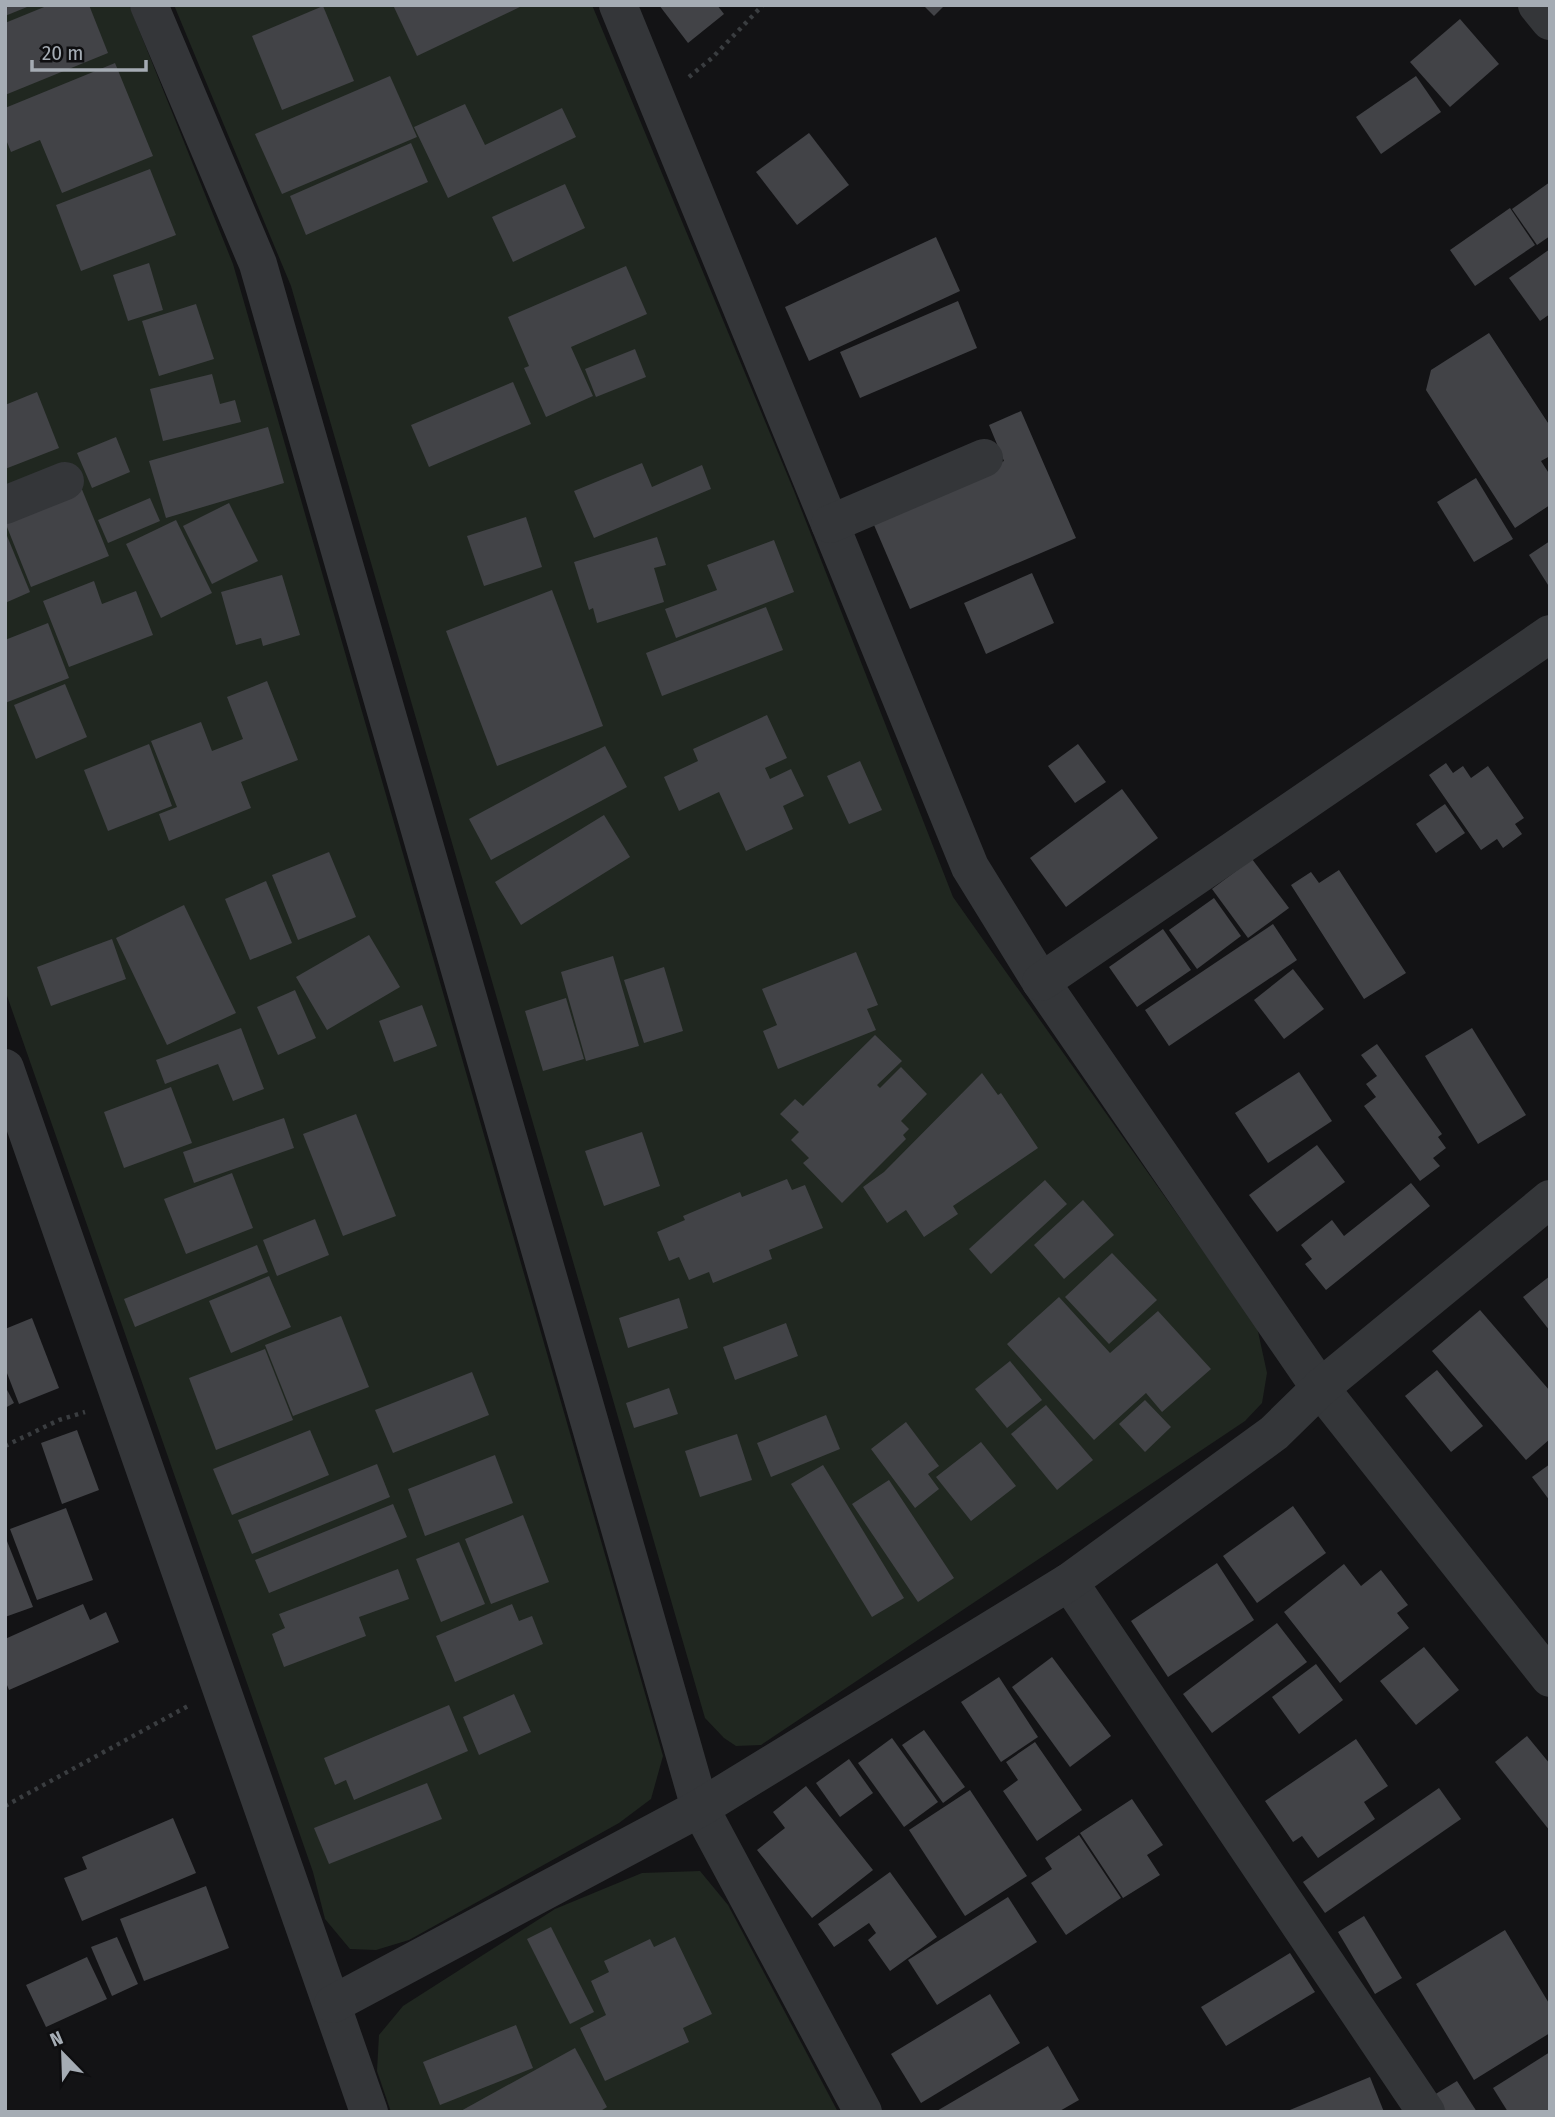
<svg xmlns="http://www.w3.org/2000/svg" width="1555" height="2117" font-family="'Fira Sans Condensed',sans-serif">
<rect width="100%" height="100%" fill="#131315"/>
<g fill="#202720">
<path d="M5,5H129L233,264L663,1756L651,1799L619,1823L409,1940L376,1950L350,1949L325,1919L313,1872L5,990Z"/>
<path d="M174,5H592L794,491L953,897L1257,1327L1267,1373L1262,1403L1245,1421L761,1745L736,1746L724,1738L705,1718L291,286Z"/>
<path d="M700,1871L728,1905L838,2112H391L377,2071L379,2035L403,2006L555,1909L642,1873Z"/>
</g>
<g fill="#424347">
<path d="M5,5H32L5,16Z"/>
<path d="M49,5H89L108,53L5,95V23Z"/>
<path d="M393,5H524L417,56Z"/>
<path d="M659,5H717L724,14L688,43Z"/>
<path d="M923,5H945L934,16Z"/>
<path d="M323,6L354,81L282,110L252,36Z"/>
<path d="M1460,19L1499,64L1450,107L1410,62Z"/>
<path d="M115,63L153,156L62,193L40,140L11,152L5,137V108Z"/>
<path d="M390,76L417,137L282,194L255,134Z"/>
<path d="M1416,76L1441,112L1381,154L1356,117Z"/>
<path d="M465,104L485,145L562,108L576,137L448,198L414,127Z"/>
<path d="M809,133L849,185L797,225L756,172Z"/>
<path d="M411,143L428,182L306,235L290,196Z"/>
<path d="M150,169L176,235L81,271L56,205Z"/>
<path d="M1550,182V236L1537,245L1512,209Z"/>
<path d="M565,184L585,228L513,262L492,217Z"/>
<path d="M1510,208L1535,245L1475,286L1450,250Z"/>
<path d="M936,237L960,291L809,361L785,307Z"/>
<path d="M1550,249V314L1540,321L1509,278Z"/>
<path d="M149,263L163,310L128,321L113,275Z"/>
<path d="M626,266L647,314L571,347L593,396L546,417L524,368L529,366L508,317Z"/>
<path d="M958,301L977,348L860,398L840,352Z"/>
<path d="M196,304L214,359L159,376L142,321Z"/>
<path d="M1489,333L1550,426V456L1541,461L1550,475V505L1515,528L1426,390L1431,370Z"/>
<path d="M635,349L646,377L596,397L585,369Z"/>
<path d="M212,374L220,404L235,400L241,422L163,441L150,389Z"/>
<path d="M513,382L531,424L429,467L411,425Z"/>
<path d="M37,392L59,448L5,469V405Z"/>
<path d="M1021,411L1076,538L910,609L871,518L1004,461L989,425Z"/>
<path d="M268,427L284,483L166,518L149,461Z"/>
<path d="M116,437L130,472L92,488L77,453Z"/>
<path d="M642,463L652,487L702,465L711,489L594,538L574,491Z"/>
<path d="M1476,478L1513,539L1474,562L1437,502Z"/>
<path d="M81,487L109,556L31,587L5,522Z"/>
<path d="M150,498L160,521L108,543L98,520Z"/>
<path d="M229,503L258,561L212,584L183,526Z"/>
<path d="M526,517L542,567L484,586L467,536Z"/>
<path d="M176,520L212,593L161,618L126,544Z"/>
<path d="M5,531L30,592L5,603Z"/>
<path d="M657,537L666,565L654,568L664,602L597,623L593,608L589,610L574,562Z"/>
<path d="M774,540L794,592L676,638L665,609L717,590L707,565Z"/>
<path d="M1550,541V588L1529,555Z"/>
<path d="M1032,573L1054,623L986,654L964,603Z"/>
<path d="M282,575L300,635L263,646L261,638L236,645L221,592Z"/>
<path d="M94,581L102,604L136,591L153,635L69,667L43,601Z"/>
<path d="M552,590L603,726L497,766L446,631Z"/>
<path d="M766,607L783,650L662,696L646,653Z"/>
<path d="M48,623L69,678L5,703V640Z"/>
<path d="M267,681L298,760L241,782L251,808L169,841L159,814L177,807L151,741L201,722L212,751L243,739L227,697Z"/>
<path d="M65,684L87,737L36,759L14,705Z"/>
<path d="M767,715L787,758L765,768L770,779L791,769L804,796L783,806L793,829L746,851L719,792L679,811L664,777L698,761L693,749Z"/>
<path d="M149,744L172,806L108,831L84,770Z"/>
<path d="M1078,744L1106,782L1075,803L1048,766Z"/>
<path d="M605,746L627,787L491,860L469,819Z"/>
<path d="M860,761L882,810L849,824L827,776Z"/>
<path d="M1446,763L1453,773L1463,766L1471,778L1488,766L1524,818L1515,824L1522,834L1503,848L1497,839L1481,850L1429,775Z"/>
<path d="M1122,789L1158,838L1066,907L1030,858Z"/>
<path d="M1445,804L1465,833L1436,853L1416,824Z"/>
<path d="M604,815L630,857L521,925L495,882Z"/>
<path d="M329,852L356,917L298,940L272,875Z"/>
<path d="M1252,859L1289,908L1248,938L1212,889Z"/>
<path d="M1339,870L1406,973L1364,999L1291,885L1311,872L1319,883Z"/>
<path d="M266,881L292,943L250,960L225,899Z"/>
<path d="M1214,898L1241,936L1197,969L1169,930Z"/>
<path d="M184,905L236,1013L167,1045L116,938Z"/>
<path d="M1273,924L1297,960L1169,1046L1145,1010Z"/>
<path d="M1163,929L1191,970L1137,1007L1109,967Z"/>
<path d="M369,935L400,987L327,1030L296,977Z"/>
<path d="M112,939L126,979L51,1006L37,967Z"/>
<path d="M856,952L878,1005L867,1009L876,1030L778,1069L763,1031L777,1025L762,989Z"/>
<path d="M613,956L639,1046L586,1061L561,972Z"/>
<path d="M664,967L683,1031L644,1043L624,980Z"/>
<path d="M1293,969L1324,1009L1284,1039L1254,1000Z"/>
<path d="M295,990L316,1038L278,1055L257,1007Z"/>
<path d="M566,998L584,1059L543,1071L525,1011Z"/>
<path d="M422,1005L437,1046L394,1062L379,1021Z"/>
<path d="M241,1028L264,1089L233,1101L218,1064L165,1084L156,1060Z"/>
<path d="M1472,1028L1526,1115L1478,1144L1425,1056Z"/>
<path d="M875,1035L902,1061L877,1085L880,1088L901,1067L927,1094L901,1121L909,1129L903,1135L906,1139L842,1203L803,1163L809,1158L791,1140L799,1132L780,1114L795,1099L803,1106Z"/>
<path d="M1377,1044L1442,1134L1438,1137L1446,1148L1433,1158L1440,1166L1420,1181L1364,1106L1376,1097L1366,1084L1377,1076L1361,1055Z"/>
<path d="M1299,1072L1332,1121L1268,1163L1235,1113Z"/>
<path d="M982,1073L998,1095L1001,1093L1038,1148L953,1206L958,1214L924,1237L906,1210L887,1223L863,1187L884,1172Z"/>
<path d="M171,1087L192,1143L124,1168L104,1112Z"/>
<path d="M356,1114L396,1216L343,1236L303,1134Z"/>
<path d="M284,1118L294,1148L194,1183L183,1152Z"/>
<path d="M642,1132L660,1186L604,1206L585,1151Z"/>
<path d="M1317,1145L1345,1182L1277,1232L1249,1195Z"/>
<path d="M232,1173L253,1228L186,1254L164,1199Z"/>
<path d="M787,1179L792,1190L805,1185L823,1228L769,1250L772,1259L713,1283L709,1272L689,1280L679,1257L669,1261L657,1232L685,1220L683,1216L740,1192L742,1197Z"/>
<path d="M1045,1180L1067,1204L991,1274L969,1249Z"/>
<path d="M1411,1183L1430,1206L1326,1290L1305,1264L1312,1259L1301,1245L1332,1220L1344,1236Z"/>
<path d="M1083,1200L1114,1235L1064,1279L1034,1245Z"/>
<path d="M315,1219L329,1255L277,1276L263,1240Z"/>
<path d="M257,1245L268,1272L135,1327L124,1299Z"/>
<path d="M1112,1253L1157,1300L1109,1344L1065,1297Z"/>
<path d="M269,1276L291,1327L231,1353L209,1301Z"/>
<path d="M1550,1276V1331L1523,1297Z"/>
<path d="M1059,1297L1110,1353L1158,1311L1211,1369L1162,1412L1146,1393L1094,1440L1007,1344Z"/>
<path d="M679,1298L688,1328L628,1348L619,1318Z"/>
<path d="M1480,1310L1550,1391V1439L1526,1460L1432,1351Z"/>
<path d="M341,1316L369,1387L293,1416L265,1345Z"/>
<path d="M32,1318L59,1388L19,1404L5,1368V1329Z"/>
<path d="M786,1323L798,1356L735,1380L723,1347Z"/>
<path d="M265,1349L293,1420L216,1450L189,1378Z"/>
<path d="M1010,1361L1042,1400L1007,1428L975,1389Z"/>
<path d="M1437,1370L1483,1426L1451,1452L1405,1396Z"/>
<path d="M472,1372L489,1415L393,1453L375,1410Z"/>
<path d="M5,1386L14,1403L5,1408Z"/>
<path d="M669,1388L678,1414L634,1428L626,1403Z"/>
<path d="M1145,1400L1171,1427L1145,1452L1119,1424Z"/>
<path d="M1046,1405L1093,1460L1057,1490L1011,1434Z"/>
<path d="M826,1415L840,1449L771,1477L757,1443Z"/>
<path d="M906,1422L939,1466L928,1474L939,1489L915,1508L871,1449Z"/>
<path d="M77,1430L99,1490L62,1504L41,1443Z"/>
<path d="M310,1430L329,1475L232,1515L213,1469Z"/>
<path d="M737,1434L752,1480L700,1497L685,1451Z"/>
<path d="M981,1442L1016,1486L971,1521L936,1477Z"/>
<path d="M495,1455L513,1503L425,1536L408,1489Z"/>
<path d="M377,1464L390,1497L252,1554L238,1520Z"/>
<path d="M1550,1464V1501L1532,1477Z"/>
<path d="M823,1465L904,1598L872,1617L791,1484Z"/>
<path d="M889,1480L954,1578L918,1602L852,1504Z"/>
<path d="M393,1504L407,1537L269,1593L255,1560Z"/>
<path d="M1293,1506L1326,1553L1257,1603L1223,1556Z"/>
<path d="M66,1508L93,1580L37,1600L10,1529Z"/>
<path d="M523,1515L549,1582L491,1604L465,1539Z"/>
<path d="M5,1536L33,1607L5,1617Z"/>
<path d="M459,1542L485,1604L441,1622L416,1559Z"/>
<path d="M1217,1563L1254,1620L1168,1677L1131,1621Z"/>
<path d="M1344,1564L1361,1586L1381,1570L1408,1605L1397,1613L1409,1628L1340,1683L1284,1612Z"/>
<path d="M398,1569L409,1599L359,1617L366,1636L284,1667L272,1634L285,1628L279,1614Z"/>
<path d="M83,1604L90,1620L106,1612L119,1642L9,1690L5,1680V1639Z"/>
<path d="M512,1604L519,1621L532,1616L543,1644L455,1682L436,1636Z"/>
<path d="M1277,1623L1307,1662L1212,1733L1183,1694Z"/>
<path d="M1424,1647L1459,1690L1416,1725L1380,1681Z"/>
<path d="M1052,1657L1111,1736L1070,1767L1012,1687Z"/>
<path d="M1316,1664L1343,1700L1299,1734L1272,1697Z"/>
<path d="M999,1677L1038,1737L1001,1762L961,1702Z"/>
<path d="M514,1694L531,1732L479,1755L463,1717Z"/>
<path d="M449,1705L468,1751L354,1800L346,1780L335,1785L324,1758Z"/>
<path d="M924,1730L965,1787L943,1803L902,1745Z"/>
<path d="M1527,1736L1550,1764V1831L1495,1762Z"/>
<path d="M892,1738L938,1802L904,1827L858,1763Z"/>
<path d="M1356,1739L1388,1786L1364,1802L1375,1819L1318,1858L1302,1836L1293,1842L1265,1801Z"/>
<path d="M1035,1742L1082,1810L1037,1841L1003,1791L1018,1780L1006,1762Z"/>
<path d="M849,1759L873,1793L840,1817L816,1783Z"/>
<path d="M427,1783L442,1819L329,1864L314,1828Z"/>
<path d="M806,1786L873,1870L812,1918L757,1850L785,1828L773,1812Z"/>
<path d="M1439,1788L1461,1819L1325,1913L1303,1882Z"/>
<path d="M970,1790L1027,1876L965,1916L909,1830Z"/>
<path d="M1132,1799L1163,1845L1147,1855L1160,1875L1123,1898L1080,1833Z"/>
<path d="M173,1818L196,1873L82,1921L64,1878L87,1869L82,1857Z"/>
<path d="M1079,1835L1121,1898L1066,1935L1031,1883L1052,1869L1045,1858Z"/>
<path d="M890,1872L937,1937L890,1971L868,1940L876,1933L869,1923L834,1947L818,1924Z"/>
<path d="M206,1886L229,1948L144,1981L120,1919Z"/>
<path d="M1008,1897L1037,1942L937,2005L908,1960Z"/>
<path d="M1364,1916L1402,1978L1375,1994L1338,1932Z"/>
<path d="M551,1927L594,2012L570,2024L527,1939Z"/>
<path d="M1505,1930L1550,2005V2033L1474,2080L1416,1984Z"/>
<path d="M117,1937L138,1984L112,1996L91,1947Z"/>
<path d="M675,1937L712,2014L683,2028L689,2042L605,2081L580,2028L606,2015L591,1981L609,1972L604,1961L650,1939L654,1947Z"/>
<path d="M1290,1953L1315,1992L1226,2046L1201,2007Z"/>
<path d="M87,1957L107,1999L46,2027L26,1985Z"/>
<path d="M990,1994L1020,2043L921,2103L891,2054Z"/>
<path d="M516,2025L533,2068L440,2105L423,2062Z"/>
<path d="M1048,2046L1079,2100L1058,2112H935Z"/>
<path d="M575,2048L607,2107L599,2112H459Z"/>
<path d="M1550,2052V2112H1508L1493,2088Z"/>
<path d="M1370,2077L1384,2112H1285Z"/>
<path d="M1457,2081L1477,2112H1444L1434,2095Z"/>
</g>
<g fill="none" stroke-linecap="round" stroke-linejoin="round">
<g stroke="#3a3d40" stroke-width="4.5" stroke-dasharray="3.5 5" stroke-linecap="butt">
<path d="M689,77L712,58L763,5"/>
<path d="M5,1446L59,1420L85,1412"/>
<path d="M5,1806L188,1706"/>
</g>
<g stroke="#343639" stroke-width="38">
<path d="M149,5L258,264L700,1808L863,2112"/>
<path d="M618,5L970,867L1041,982L1320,1388L1550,1678"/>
<path d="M1537,5L1550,21"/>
<path d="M5,505L65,481"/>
<path d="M830,524L984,458"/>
<path d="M1041,982L1550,634"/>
<path d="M5,1068L369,2112"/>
<path d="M1069,1582L1426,2112"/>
<path d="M333,2004L700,1808L1069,1582L1274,1433L1320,1388L1550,1199"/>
</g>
</g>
<rect width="1555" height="2117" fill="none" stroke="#a5acb4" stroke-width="14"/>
<g transform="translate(63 2054) rotate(337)" stroke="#0e0e10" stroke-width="5" paint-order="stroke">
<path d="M0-5L12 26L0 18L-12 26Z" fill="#a5acb4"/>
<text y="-10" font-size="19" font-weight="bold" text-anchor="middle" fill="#a5acb4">N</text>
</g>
<path d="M32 60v10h114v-10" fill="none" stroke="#a5acb4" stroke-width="3.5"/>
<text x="42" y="60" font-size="21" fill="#a5acb4" stroke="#0e0e10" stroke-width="5" paint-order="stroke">20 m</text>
</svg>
